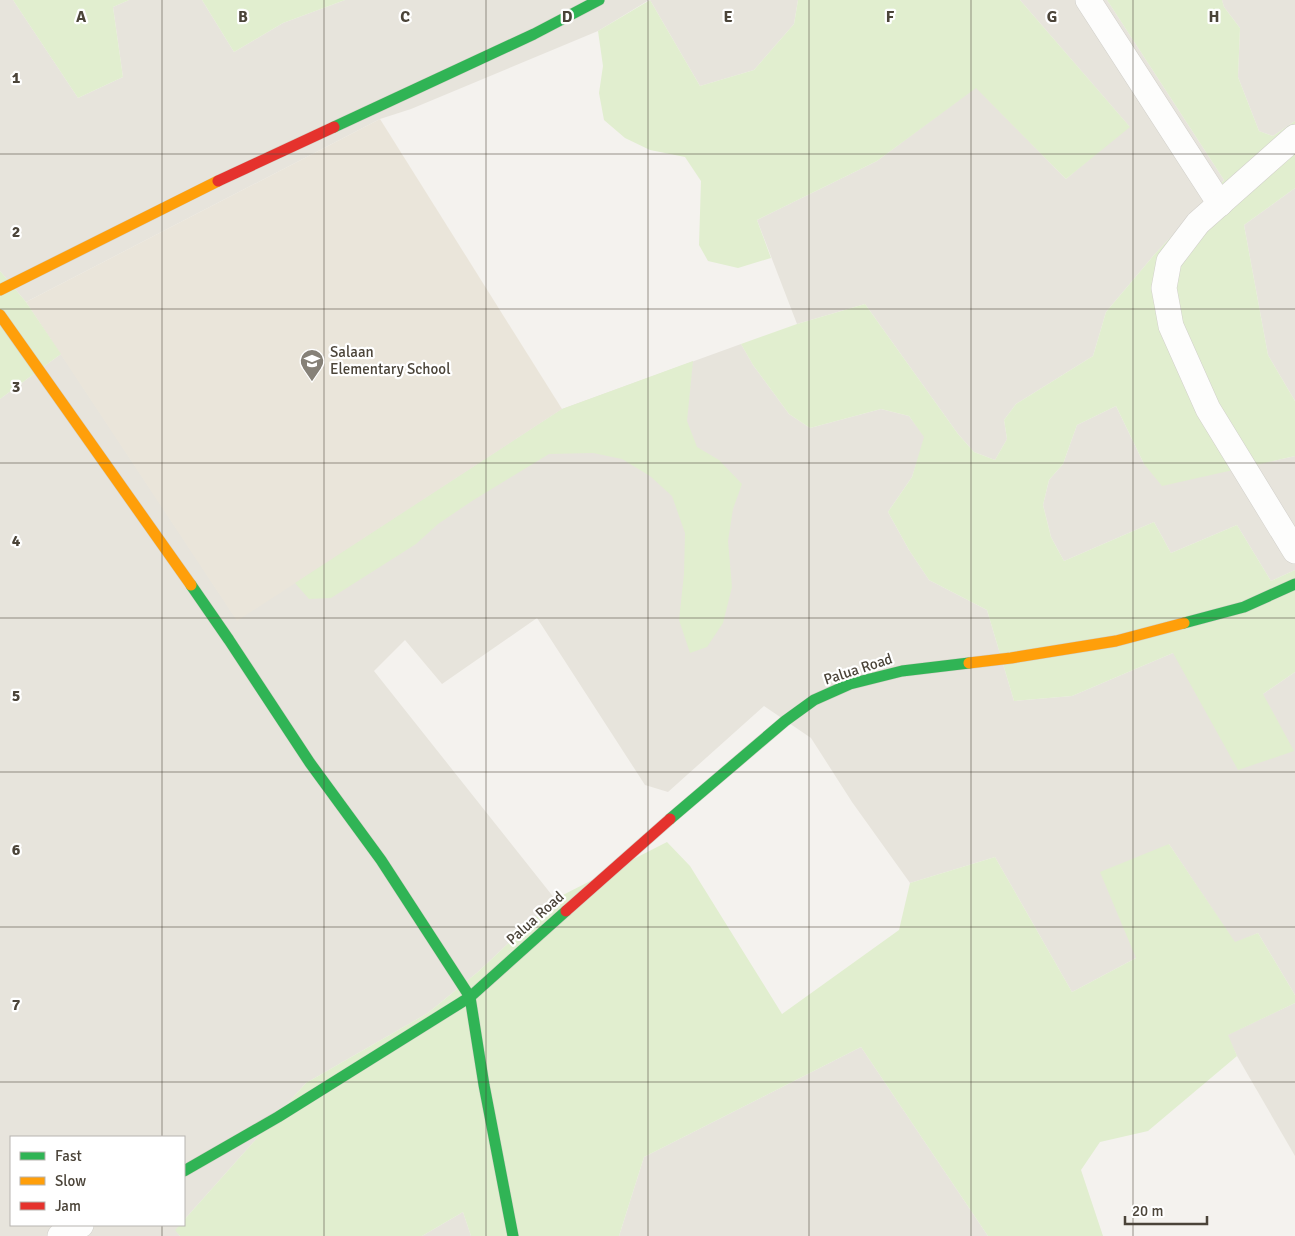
<svg xmlns="http://www.w3.org/2000/svg" width="1295" height="1236" font-family="Signika,sans-serif">
<rect width="100%" height="100%" fill="#f4f2ee"/>
<g fill="#e7e4dc">
<path d="M0,0H13L78,98L123,77L113,7L129,0H202L234,52L283,23L345,0H649L598,31L411,109L380,119L26,302L0,271Z"/>
<path d="M650,0H798L794,24L754,70L700,86Z"/>
<path d="M1020,0H1107L1224,180L1154,255L1106,312L1093,356L1016,404L1004,420L1007,439L995,460L974,452L958,434L865,304L797,324L757,220L877,161L976,87L1066,179L1129,126Z"/>
<path d="M1222,0H1295V121L1273,136L1259,131L1238,77L1240,28L1224,7Z"/>
<path d="M1295,188V401L1268,355L1244,225Z"/>
<path d="M741,344L753,365L789,414L810,428L881,409L909,416L925,437L912,477L888,512L909,550L929,580L987,610L1014,701L1072,696L1173,653L1263,694L1295,672V995L1258,933L1235,943L1169,844L1136,958L1072,992L995,857L910,883L852,802L811,738L764,706L668,792L645,785L537,618L442,684L405,640L374,671L555,899L479,971L428,1013L306,1083L184,1220V1137H11V1225H180L176,1230L180,1236H0V399L61,354L237,620L562,409Z"/>
<path d="M1116,406L1144,464L1273,461L1295,456V570L1271,581L1237,525L1171,553L1154,522L1064,561L1051,537L1043,505L1049,480L1063,464L1077,425Z"/>
<path d="M1295,1003V1156L1237,1056L1227,1035Z"/>
<path d="M861,1047L988,1236H619L644,1157Z"/>
<path d="M463,1212L471,1236H422Z"/>
</g>
<path fill="#eae5da" d="M380,119L562,409L237,621L26,302Z"/>
<g fill="#e1eecf">
<path d="M13,0H129L113,7L123,77L78,98Z"/>
<path d="M202,0H345L283,23L234,52Z"/>
<path d="M650,0L700,86L754,70L794,24L798,0H1020L1130,127L1066,179L976,88L877,161L757,220L771,258L738,268L708,261L699,245L701,181L685,157L650,150L625,138L604,120L599,93L603,66L598,31Z"/>
<path d="M1107,0H1222L1224,7L1240,28L1238,77L1259,131L1273,136L1295,121V188L1244,225L1268,355L1295,401V456L1162,486L1144,464L1116,406L1077,425L1063,464L1049,480L1043,505L1051,537L1064,561L1154,522L1171,553L1237,525L1271,581L1295,570V672L1263,694L1294,751L1238,770L1173,653L1072,696L1014,701L987,610L929,580L909,550L888,512L912,477L924,437L909,416L881,409L810,428L789,414L753,365L741,344L797,324L865,304L958,434L974,452L995,460L1007,439L1004,420L1016,404L1093,356L1106,312L1154,255L1224,180Z"/>
<path d="M0,271L26,302L61,354L0,399Z"/>
<path d="M693,361L687,421L697,447L719,460L742,484L733,509L728,541L732,587L723,623L707,647L690,653L679,620L684,574L685,533L672,496L650,476L622,459L593,453L549,454L472,501L438,524L416,544L331,598L309,599L295,583L562,409Z"/>
<path d="M667,842L690,866L782,1014L899,930L910,883L995,857L1072,992L1136,958L1100,872L1169,844L1235,942L1258,933L1295,995V1003L1228,1035L1237,1056L1148,1131L1100,1142L1081,1170L1103,1236H988L861,1047L644,1157L619,1236H471L463,1212L422,1236H180L175,1230L180,1225H184V1220L306,1083L428,1013L479,971L555,899Z"/>
</g>
<g fill="none" stroke-linecap="round" stroke-linejoin="round">
<g stroke="#d2d0cb" stroke-width="26">
<g id="street">
<path d="M1088,0L1220,204"/>
<path d="M1295,137L1198,223L1169,261L1164,288L1171,326L1208,409L1295,551"/>
<path d="M60,1236L81,1225"/>
</g>
</g>
<g stroke="#d3cfc5" stroke-width="12">
<g id="fast">
<path d="M334,127L534,34L599,0"/>
<path d="M191,585L229,640L310,763L381,860L470,997L484,1085L513,1236"/>
<path d="M1184,623L1244,607L1295,584"/>
<path d="M670,819L785,721L814,700L850,684L902,671L969,663"/>
<path d="M184,1171L278,1117L470,997L566,911"/>
</g>
</g>
<g stroke="#d3cfc5" stroke-width="12">
<g id="slow">
<path d="M0,290L218,181"/>
<path d="M0,315L191,585"/>
<path d="M969,663L1011,658L1116,641L1184,623"/>
</g>
</g>
<g stroke="#d3cfc5" stroke-width="12">
<g id="jam">
<path d="M218,181L334,127"/>
<path d="M566,911L670,819"/>
</g>
</g>
<use href="#street" stroke="#fdfdfc" stroke-width="25"/>
<use href="#fast" stroke="#30b455" stroke-width="11"/>
<use href="#slow" stroke="#ff9f0a" stroke-width="11"/>
<use href="#jam" stroke="#e5322d" stroke-width="11"/>
</g>
<path fill="none" stroke="#4b4439" stroke-width="1" stroke-opacity="0.55" d="M162,0V1137M324,0V1236M486,0V1236M648,0V1236M809,0V1236M971,0V1236M1133,0V1236M0,154H1295M0,309H1295M0,463H1295M0,618H1295M0,772H1295M0,927H1295M0,1082H1295M162,1225V1236"/>
<defs>
<g id="school-pin" transform="scale(1.25)"><path d="M0 17L-7.5 6A9.5 9.5 0 1 1 7.5 6Z" fill="#868178" stroke="#fff"/><path d="M0-5L7-2L0 1L-7-2ZM-4 1L0 2.5L4 1V4Q0 6-4 4Z" fill="#fff"/></g>
</defs>
<g fill-rule="evenodd">
<use href="#school-pin" x="312" y="361"/>
</g>
<g text-anchor="middle" dominant-baseline="central" stroke-width="4.5" stroke-linejoin="round" paint-order="stroke">
<g font-size="15" fill="#4b4439" stroke="#fff" text-anchor="start">
<text x="330" y="352">Salaan<tspan x="330" dy="17">Elementary School</tspan></text>
</g>
<g font-size="15" fill="#4b4439" stroke="#fff">
<text transform="translate(858 669) rotate(-18)">Palua Road</text>
<text transform="translate(535 918) rotate(-42)">Palua Road</text>
</g>
</g>
<g font-size="16" text-anchor="middle" font-weight="bold" fill="#4b4439" stroke="#fff" stroke-width="4.5" stroke-linejoin="round" paint-order="stroke">
<text x="81" y="22">A</text>
<text x="243" y="22">B</text>
<text x="405" y="22">C</text>
<text x="567" y="22">D</text>
<text x="728" y="22">E</text>
<text x="890" y="22">F</text>
<text x="1052" y="22">G</text>
<text x="1214" y="22">H</text>
<text x="16" y="83">1</text>
<text x="16" y="237">2</text>
<text x="16" y="392">3</text>
<text x="16" y="546">4</text>
<text x="16" y="701">5</text>
<text x="16" y="855">6</text>
<text x="16" y="1010">7</text>
</g>
<rect x="10" y="1136" width="175" height="90" fill="#ffffff" stroke="#b7b4b0"/>
<rect x="20" y="1152" width="25" height="8" fill="#30b455" stroke="#b7b4b0"/>
<text x="55" y="1161" font-size="15" fill="#4b4439">Fast</text>
<rect x="20" y="1177" width="25" height="8" fill="#ff9f0a" stroke="#b7b4b0"/>
<text x="55" y="1186" font-size="15" fill="#4b4439">Slow</text>
<rect x="20" y="1202" width="25" height="8" fill="#e5322d" stroke="#b7b4b0"/>
<text x="55" y="1211" font-size="15" fill="#4b4439">Jam</text>
<path d="M1125 1216v8h82v-8" fill="none" stroke="#4b4439" stroke-width="2.5"/>
<text x="1132" y="1216" font-size="15" fill="#4b4439" stroke="#ffffff" stroke-width="4" paint-order="stroke">20 m</text>
</svg>
